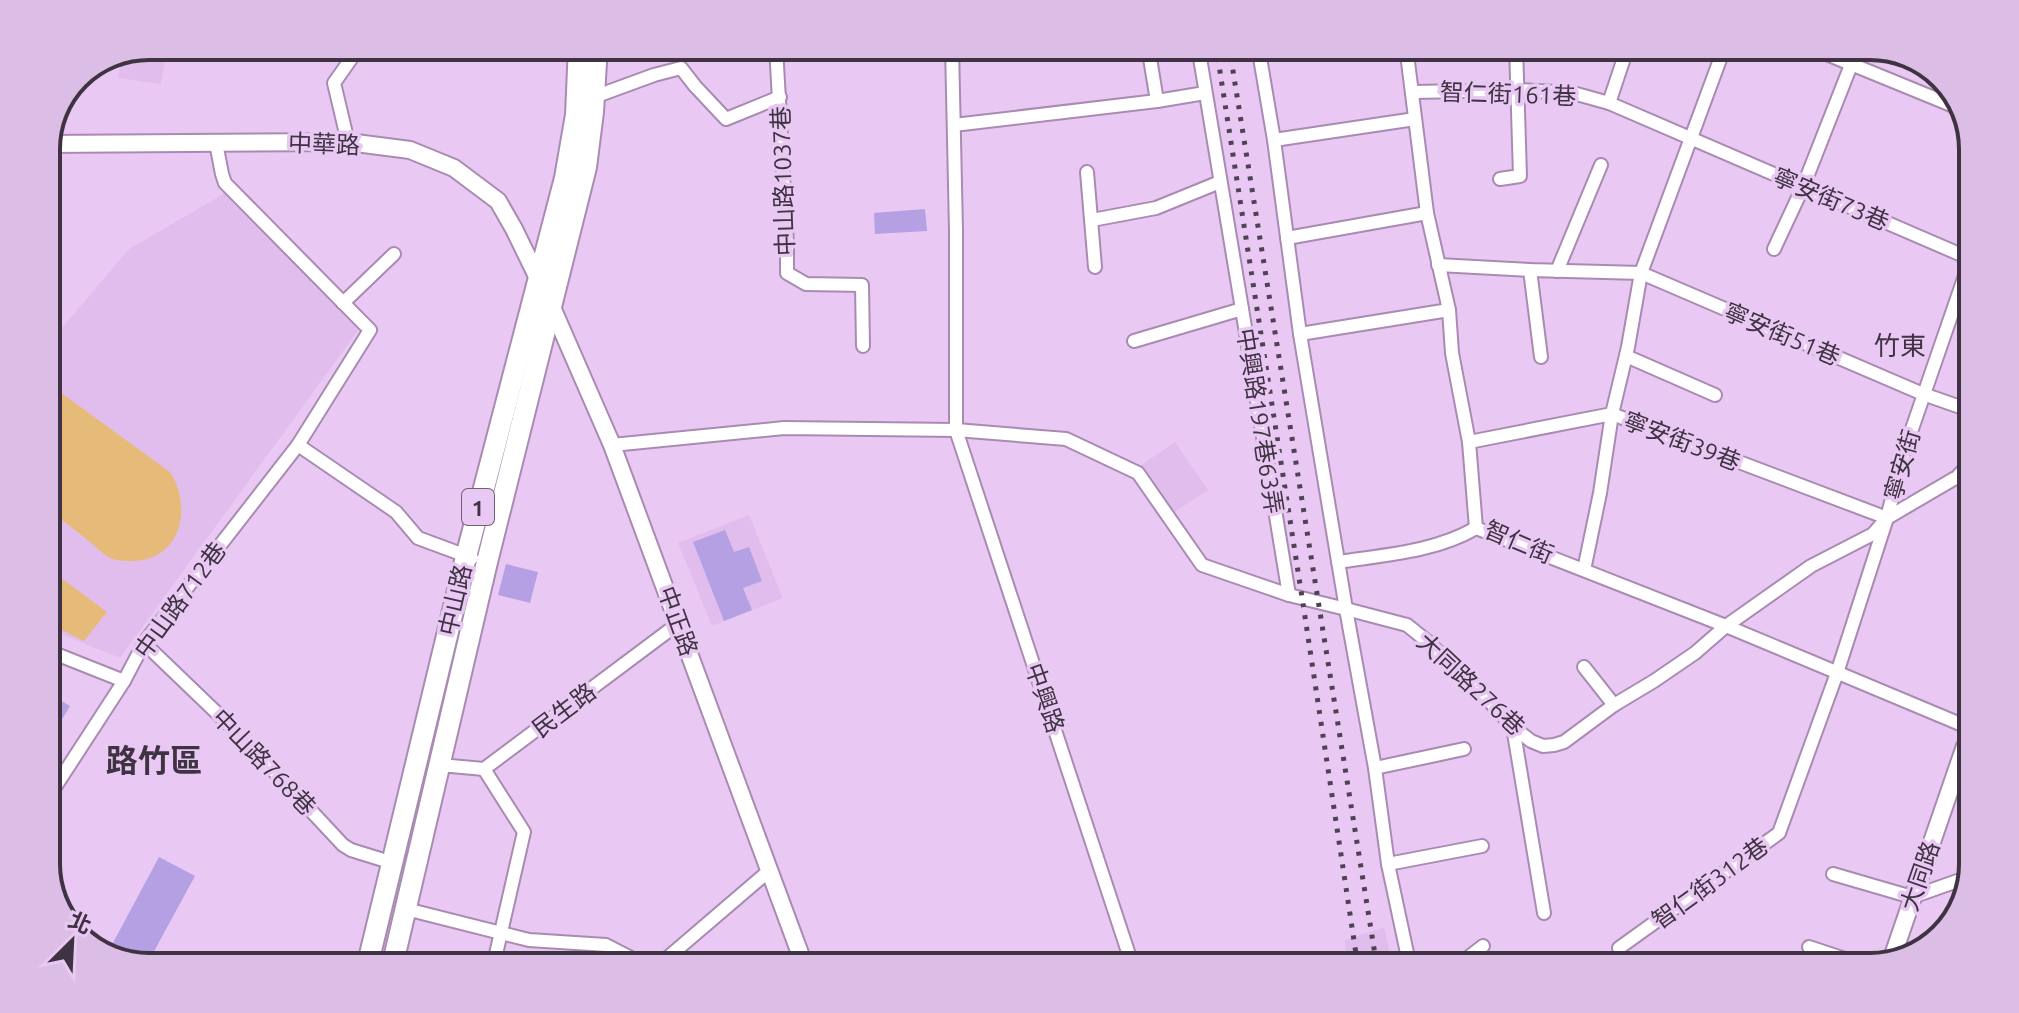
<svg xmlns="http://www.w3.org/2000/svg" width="2019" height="1013" font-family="Ubuntu,'Noto Sans TC',sans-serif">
<rect width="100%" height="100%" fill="#e9c9f3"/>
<g fill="#e1bded">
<path d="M149,46H167L161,84L118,78L122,57Z"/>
<path d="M227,192L359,329L120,658L46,628V337L57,334L129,249Z"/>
<path d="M1175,442L1208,490L1173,513L1140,466Z"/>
<path d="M749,515L783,598L712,626L678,543Z"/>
<path d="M1384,927L1393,967H1346L1345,940Z"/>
</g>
<g fill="#e6bb7a">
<path d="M46,385L53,387L170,472C193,507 181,559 134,561C127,561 116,561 110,558C103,554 96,547 90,542C76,531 61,519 46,508Z"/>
<path d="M49,569L107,612L84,641L46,622V574Z"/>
</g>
<g fill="#b4a0e3">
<path d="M925,209L927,231L875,234L874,213Z"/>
<path d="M46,525L61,533L46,560Z"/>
<path d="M725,530L734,552L749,547L762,581L743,588L752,610L724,621L693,542Z"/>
<path d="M506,564L538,572L530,603L498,595Z"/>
<path d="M46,692L70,706L46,746Z"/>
<path d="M159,857L195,876L146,966L117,960L107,954Z"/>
</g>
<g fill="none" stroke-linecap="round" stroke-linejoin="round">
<g stroke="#a98bb2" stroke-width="16">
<g id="minor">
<path d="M776,46L787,245V273L806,284L862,285L863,346"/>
<path d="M952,46L956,231V430L1133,967"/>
<path d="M1148,46L1157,101"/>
<path d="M1198,46L1242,309"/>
<path d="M1406,46L1427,213L1449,310L1452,353L1469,442L1476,528L1726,626L1965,726"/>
<path d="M1725,46L1641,273L1628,347L1612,414L1887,518"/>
<path d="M1807,46L1961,109"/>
<path d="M1413,92L1517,90L1573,93L1609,103L1971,259"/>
<path d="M594,97L654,75L681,68L695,86L726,119L780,97"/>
<path d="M1609,103L1628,46"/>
<path d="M954,125L1157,101L1205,93"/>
<path d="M1274,140L1415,119"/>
<path d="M348,142L334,83L360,46"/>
<path d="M216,143L222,174L225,183L370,330L298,445"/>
<path d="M1087,172L1095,267"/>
<path d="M1500,179L1520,176L1516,46"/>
<path d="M1092,220L1156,208L1220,182"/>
<path d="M1287,238L1427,213"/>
<path d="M1774,249L1803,187L1851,65"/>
<path d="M1438,265L1530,270L1641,273L1923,394L1969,410"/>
<path d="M1530,270L1541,357"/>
<path d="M1557,271L1601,165"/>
<path d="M343,303L394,254"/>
<path d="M1300,334L1449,310"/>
<path d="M1134,341L1242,309L1289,595"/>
<path d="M1626,356L1715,395"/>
<path d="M1469,442L1612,414L1600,493L1584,570"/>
<path d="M612,445L784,428L956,430L1066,439L1138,473L1202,565L1289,595L1346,609L1300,334L1274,140L1258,46"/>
<path d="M1338,562C1384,555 1435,552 1476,528"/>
<path d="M144,643L244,739L343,845L351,850L393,863"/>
<path d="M46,650L124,681"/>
<path d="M1584,667L1614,705"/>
<path d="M1513,727L1544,913"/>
<path d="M440,765L484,769L679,623"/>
<path d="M1375,768L1464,749"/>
<path d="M484,769L524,832L493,967"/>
<path d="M46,801L124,681L144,643L298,445L396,512L418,538L472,558"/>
<path d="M1388,864L1482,846"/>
<path d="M1833,874L1912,897L1963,879"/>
<path d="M406,909L529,940L606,945L641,963L659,965L770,870"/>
<path d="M1809,947L1869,967"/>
<path d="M1619,948L1779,833L1837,673L1887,518L1903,455L1971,258"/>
<path d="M1410,967L1388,864L1375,768L1346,609L1407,625L1428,642L1492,704L1513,727L1531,741L1543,746L1554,745L1564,742L1614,705L1654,681L1695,653L1726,626L1811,566L1873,534L1887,518L1957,477L1969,464"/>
<path d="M1456,967L1483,946"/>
</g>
</g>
<g stroke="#a98bb2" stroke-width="20">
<g id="tertiary">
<path d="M46,144L348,142L410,150L454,168L498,201L514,229L551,305L612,445L805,967"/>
<path d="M1891,961L1965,746"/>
</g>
</g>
<g stroke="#a98bb2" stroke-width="24">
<g id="primary">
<path d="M367,967L466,557L565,178L576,115L579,46"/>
<path d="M392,967L487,562L586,167L593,112L597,46"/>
</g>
</g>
<use href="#minor" stroke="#fff" stroke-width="12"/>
<use href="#tertiary" stroke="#fff" stroke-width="16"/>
<use href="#primary" stroke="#fff" stroke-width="20"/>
<g stroke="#504255" stroke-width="5" stroke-dasharray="4 8" stroke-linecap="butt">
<path d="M1216,46L1302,597L1358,967"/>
<path d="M1229,46L1377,967"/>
</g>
</g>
<g text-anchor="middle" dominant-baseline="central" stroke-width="7" stroke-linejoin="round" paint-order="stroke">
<rect fill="#e9c9f3" stroke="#726078" stroke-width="2" x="462" y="489" width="32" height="36" rx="6"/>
<g font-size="22" font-weight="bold" fill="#3f3343">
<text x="478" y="507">1</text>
</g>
<g font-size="24" fill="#3f3343" stroke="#e9c9f3">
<text transform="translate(1508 94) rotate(2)">智仁街161巷</text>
<text transform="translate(324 144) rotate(2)">中華路</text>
<text transform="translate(783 181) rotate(-92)">中山路1037巷</text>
<text transform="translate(1831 199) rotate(23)">寧安街73巷</text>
<text transform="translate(1782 334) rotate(23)">寧安街51巷</text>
<text transform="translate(1260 421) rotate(81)">中興路197巷63弄</text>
<text transform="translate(1682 441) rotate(21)">寧安街39巷</text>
<text transform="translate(1902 465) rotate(-74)">寧安街</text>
<text transform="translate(1519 542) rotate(23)">智仁街</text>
<text transform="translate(180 600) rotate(-54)">中山路712巷</text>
<text transform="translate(455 600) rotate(-77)">中山路</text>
<text transform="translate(678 621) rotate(70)">中正路</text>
<text transform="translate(1471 684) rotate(43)">大同路276巷</text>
<text transform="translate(1045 698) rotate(71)">中興路</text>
<text transform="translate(564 710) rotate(-37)">民生路</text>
<text transform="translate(264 762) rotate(46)">中山路768巷</text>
<text transform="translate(1920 876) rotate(-71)">大同路</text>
<text transform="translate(1710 883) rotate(-36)">智仁街312巷</text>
</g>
<g font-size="26" fill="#3f3343" stroke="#e9c9f3">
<text x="1900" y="345">竹東</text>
</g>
<g font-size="32" font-weight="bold" fill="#3f3343" stroke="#e9c9f3">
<text x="154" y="760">路竹區</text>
</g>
</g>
<path d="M0 0H2019V1013H0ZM149 60H1870A89 89 0 0 1 1959 149V864A89 89 0 0 1 1870 953H149A89 89 0 0 1 60 864V149A89 89 0 0 1 149 60Z" fill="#dbbde5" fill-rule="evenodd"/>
<path fill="none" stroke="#3f3343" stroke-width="4" d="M149 60H1870A89 89 0 0 1 1959 149V864A89 89 0 0 1 1870 953H149A89 89 0 0 1 60 864V149A89 89 0 0 1 149 60Z"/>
<g transform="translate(72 941) rotate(24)" stroke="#e9c9f3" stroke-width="6" paint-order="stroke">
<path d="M0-6L14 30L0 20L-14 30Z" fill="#3f3343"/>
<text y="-12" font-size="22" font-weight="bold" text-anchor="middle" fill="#3f3343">北</text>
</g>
</svg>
